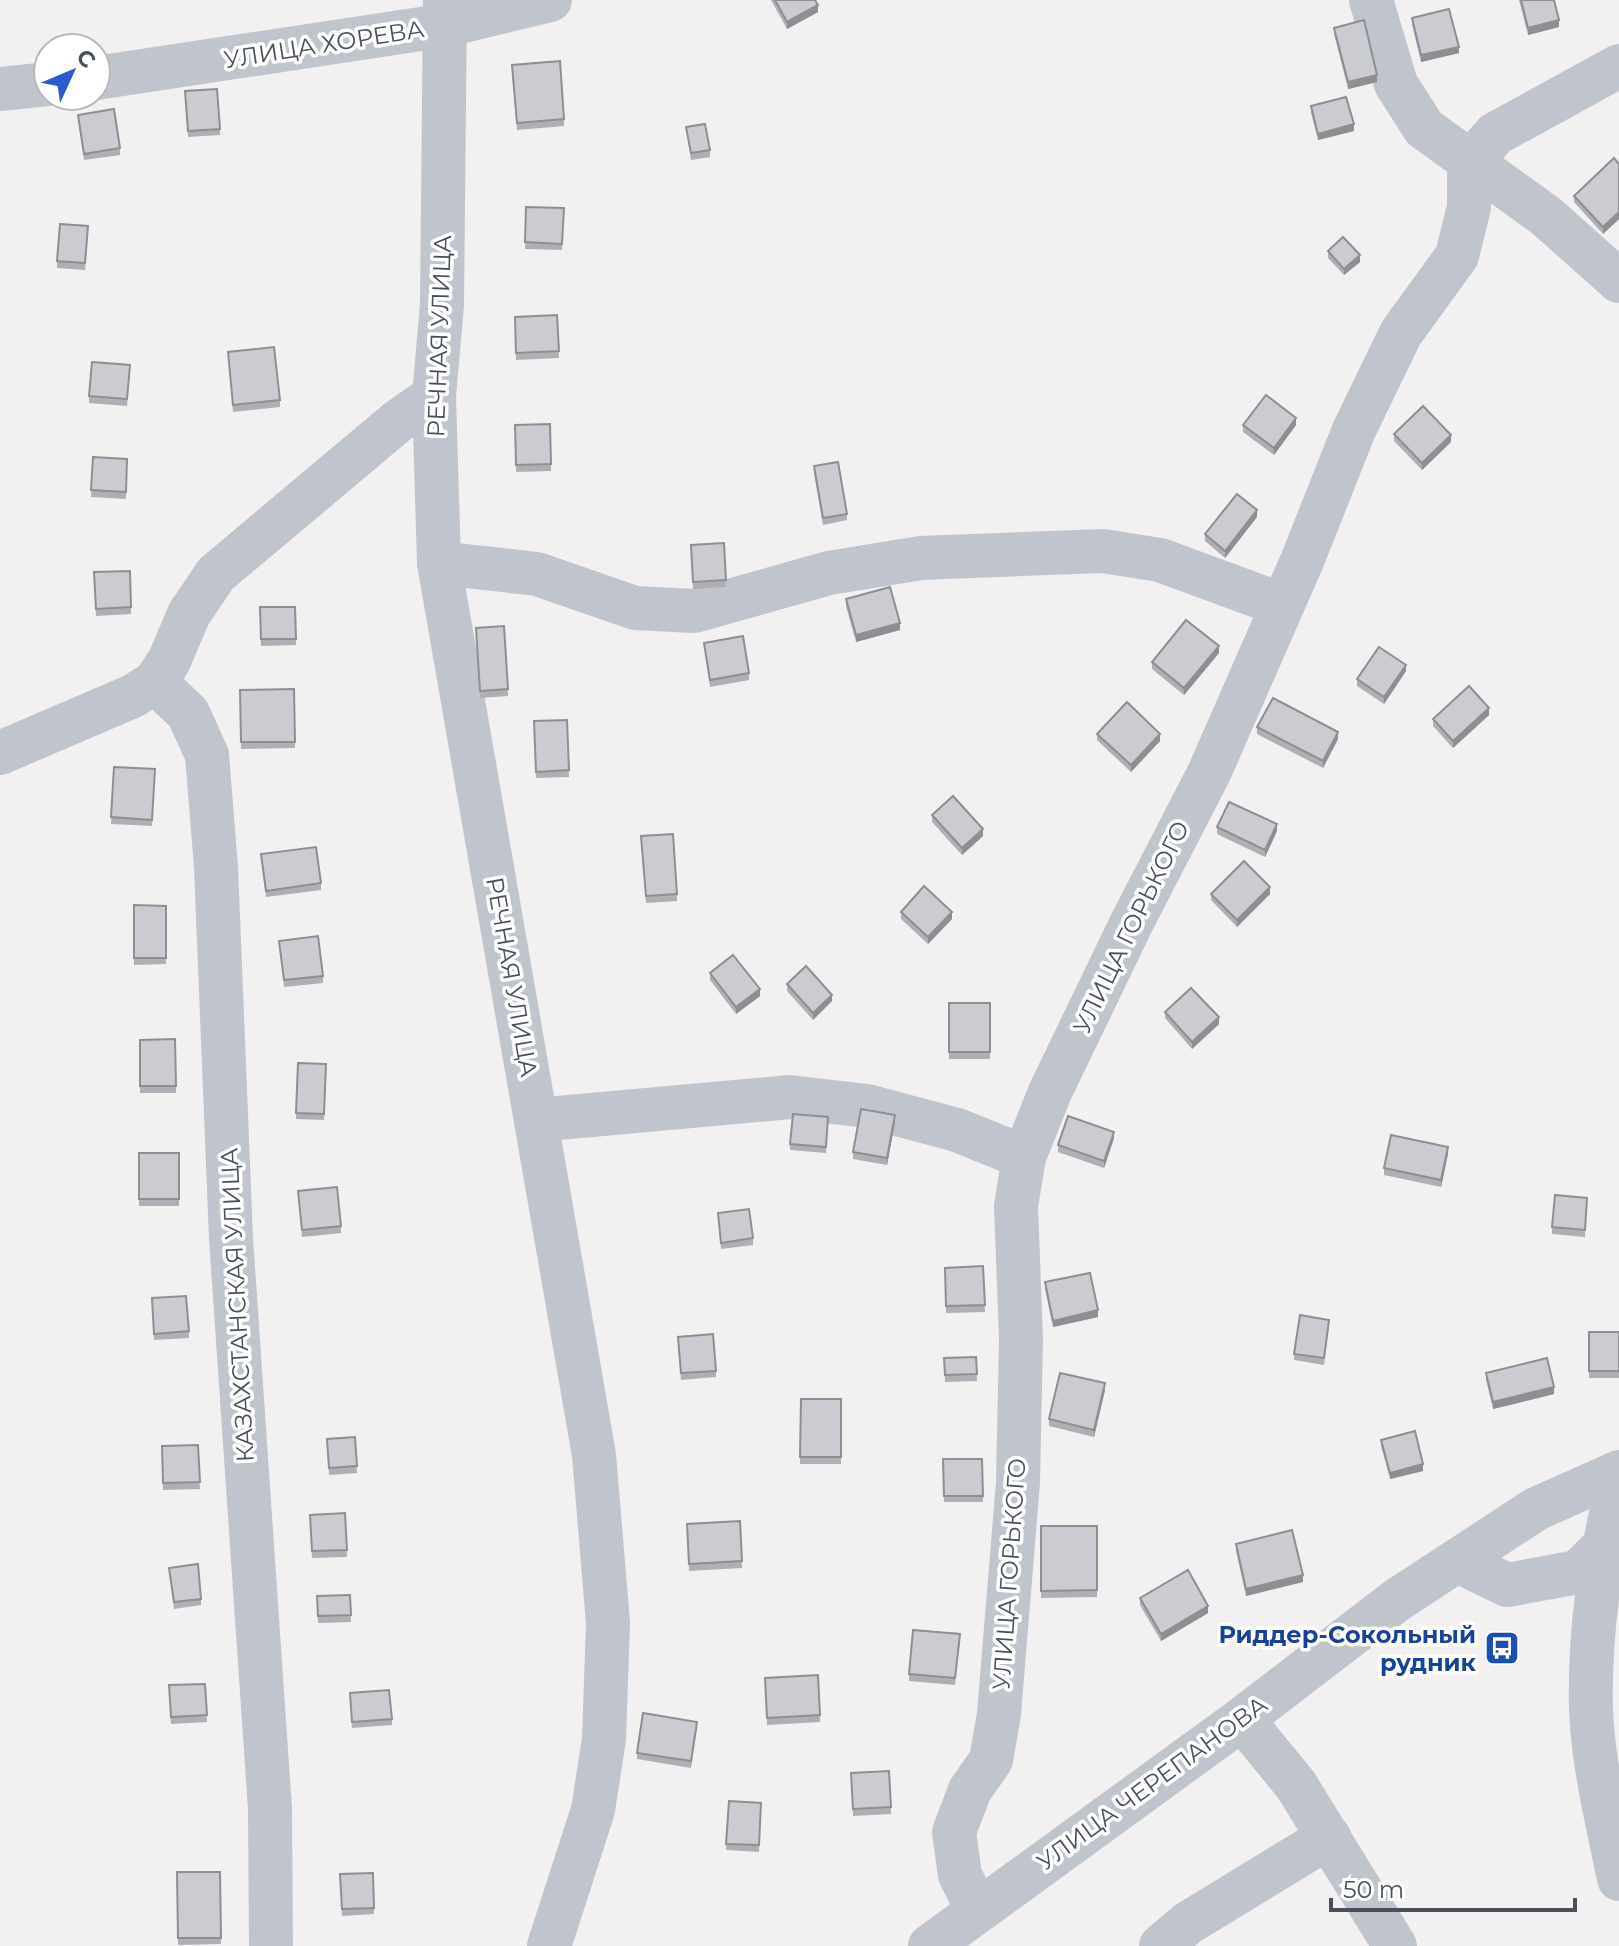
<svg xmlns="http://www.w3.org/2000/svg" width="1619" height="1946" font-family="Montserrat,sans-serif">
<rect width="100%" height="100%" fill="#f2f0f0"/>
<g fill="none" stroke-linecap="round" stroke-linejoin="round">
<g stroke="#c0c5cd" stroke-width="44">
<path d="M445,0L442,305L434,396L439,563L594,1455L608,1623L604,1739L593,1810L549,1946"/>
<path d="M1371,0L1396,84L1424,128L1546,216L1619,281"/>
<path d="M96,78L447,25L550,0"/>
<path d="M0,89L48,84"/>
<path d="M439,563L537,574L635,608L694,611L829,573L921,558L1103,551L1160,560L1282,605"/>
<path d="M155,682L188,713L207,755L216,867L231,1238L270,1809L271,1946"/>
<path d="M0,753L133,696L155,682L169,661L189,614L216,574L398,421L434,396"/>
<path d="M536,1120L790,1097L867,1106L957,1130L1024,1157"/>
<path d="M1619,1477C1601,1554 1589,1630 1591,1709C1593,1765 1608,1824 1619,1879"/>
<path d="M1458,1561L1507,1585L1578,1572L1603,1547"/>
<path d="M1242,1719L1296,1785L1395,1946"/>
<path d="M977,1909L960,1875L954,1832L970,1790L991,1760L999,1714L1018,1482L1021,1339L1016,1206L1024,1157L1050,1092L1132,922L1209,773L1302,561L1354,430L1401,333L1457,256L1469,207V164L1495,134L1619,66"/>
<path d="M930,1946L1242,1719L1397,1600L1536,1509L1619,1472"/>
<path d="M1161,1946L1188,1923L1329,1837"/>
</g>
</g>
<g fill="#afafb5">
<path d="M771,0H815L818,12L787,29Z"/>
<path d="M1519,0H1554L1559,27L1528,35Z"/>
<path d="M1412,18L1459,53L1421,62L1412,25Z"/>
<path d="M1334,28L1377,82L1348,89L1334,34Z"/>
<path d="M512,72L564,119V126L517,130Z"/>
<path d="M185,91L220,129V135L188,137Z"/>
<path d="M1311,106L1354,131L1318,140L1311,113Z"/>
<path d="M78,115L120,148V155L84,160Z"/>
<path d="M686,127L710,150V157L691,160Z"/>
<path d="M1619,164V219L1603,234L1574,202V196Z"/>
<path d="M526,207L564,208L562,250L525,249Z"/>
<path d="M88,233L85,270L57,268V261Z"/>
<path d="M1328,251L1360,262L1344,275L1328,258Z"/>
<path d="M557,315L559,358L516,360L515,317Z"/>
<path d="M228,352L280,400V407L233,412Z"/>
<path d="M130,372L127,406L89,403V396Z"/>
<path d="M550,424L551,471L516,472L515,425Z"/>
<path d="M1243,425H1296L1274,455L1243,432Z"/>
<path d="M1394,434L1451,442L1422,470L1394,441Z"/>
<path d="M93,457L127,459L126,499L91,497Z"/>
<path d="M814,466L847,514V520L823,525L814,473Z"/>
<path d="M1257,517L1225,558L1205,541V534Z"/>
<path d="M724,543L726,587L693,589L691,545Z"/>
<path d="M130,571L131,614L96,616L94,572Z"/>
<path d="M846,599L900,630L856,642L846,606Z"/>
<path d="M260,607H295L296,645L261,646Z"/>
<path d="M476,628L508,689V696L480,698Z"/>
<path d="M704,643L749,673V680L710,687Z"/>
<path d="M1219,653L1184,695L1152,669V662Z"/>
<path d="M1406,671L1384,704L1357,686V679Z"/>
<path d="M294,689L295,748L241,749L240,690Z"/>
<path d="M1489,715L1453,748L1433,726V719Z"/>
<path d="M567,720L569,777L536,778L534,721Z"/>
<path d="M1257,727L1338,739L1323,768L1257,734Z"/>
<path d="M1097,734L1160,741L1131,772L1097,740Z"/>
<path d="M114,767L155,769L152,826L111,824Z"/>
<path d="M932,815L983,836L962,855L932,822Z"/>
<path d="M1217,827L1277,831L1265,857L1217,834Z"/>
<path d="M641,843L677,894V901L646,903Z"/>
<path d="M261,854L321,883V890L266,897Z"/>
<path d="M1211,894H1270L1237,927L1211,900Z"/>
<path d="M134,905L166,906V964L134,965Z"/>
<path d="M901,912L952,919L928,944L901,919Z"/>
<path d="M279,941L323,976V983L284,987Z"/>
<path d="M710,973L760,996L736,1014L710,980Z"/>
<path d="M787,984L832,1001L813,1020L787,991Z"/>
<rect x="949" y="1003" width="41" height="56"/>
<path d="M1165,1012L1219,1024L1192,1049L1165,1018Z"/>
<path d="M175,1039L176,1093H140V1040Z"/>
<path d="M298,1063L326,1064L324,1120L296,1119Z"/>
<path d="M828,1117L826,1153L790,1150V1144Z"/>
<path d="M895,1122L887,1165L853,1159V1152Z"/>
<path d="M1114,1138L1104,1168L1058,1152V1145Z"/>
<rect x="139" y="1153" width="40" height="53"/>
<path d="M1448,1154L1441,1187L1384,1175V1168Z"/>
<path d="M298,1191L341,1226V1233L302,1237Z"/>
<path d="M1587,1198L1585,1237L1552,1234V1227Z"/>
<path d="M718,1213L753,1238V1245L721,1249Z"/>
<path d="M983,1266L985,1312L946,1313L945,1268Z"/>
<path d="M1045,1282L1098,1317L1053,1327L1045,1289Z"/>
<path d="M152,1298L189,1331V1338L154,1340Z"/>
<path d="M1329,1326L1324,1365L1294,1360V1354Z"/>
<rect x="1589" y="1332" width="30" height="46"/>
<path d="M678,1343L716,1371V1377L681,1380Z"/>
<path d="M976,1357L977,1381L945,1382L944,1358Z"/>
<path d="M1486,1373L1554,1394L1493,1409L1486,1380Z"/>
<path d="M1105,1390L1094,1437L1049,1426V1419Z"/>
<path d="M801,1399H841V1464H800Z"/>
<path d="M355,1437L357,1473L329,1475L327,1439Z"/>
<path d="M1381,1440L1423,1471L1390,1479L1381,1446Z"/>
<path d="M198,1445L200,1489L163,1490L162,1446Z"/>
<path d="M943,1459H982L983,1502H944Z"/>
<path d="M345,1513L347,1557L312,1558L310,1515Z"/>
<path d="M740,1521L742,1568L689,1571L687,1524Z"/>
<path d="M1041,1526H1097V1597L1041,1598Z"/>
<path d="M1236,1544L1303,1582L1246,1596L1236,1551Z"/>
<path d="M169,1568L201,1599V1605L174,1609Z"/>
<path d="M350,1595L351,1622L318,1623L317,1596Z"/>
<path d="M1140,1598L1208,1613L1161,1641L1140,1605Z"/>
<path d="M960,1641L955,1685L909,1681V1674Z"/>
<path d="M818,1675L820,1722L767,1725L765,1678Z"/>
<path d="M205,1684L207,1722L171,1724L169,1685Z"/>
<path d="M350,1693L392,1719V1725L352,1728Z"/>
<path d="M697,1728L691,1768L637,1759V1753Z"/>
<path d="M889,1771L891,1814L853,1816L851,1773Z"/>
<path d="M729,1801L761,1803L759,1852L726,1850Z"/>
<path d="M177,1872H220L221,1944L178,1945Z"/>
<path d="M373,1873L374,1914L342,1916L340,1874Z"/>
</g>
<g fill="#8e8f93">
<path d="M818,5V12L787,29V22Z"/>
<path d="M1559,20V27L1528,35V28Z"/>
<path d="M1459,47V53L1421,62V55Z"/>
<path d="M1377,75V82L1348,89V82Z"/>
<path d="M1354,124V131L1318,140V134Z"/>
<path d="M1619,212V219L1603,234V227Z"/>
<path d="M1360,255V262L1344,275V269Z"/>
<path d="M1296,418V425L1274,455V448Z"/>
<path d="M1451,435V442L1422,470V463Z"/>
<path d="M1257,510V517L1225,558V551Z"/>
<path d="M900,623V630L856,642V635Z"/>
<path d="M1219,646V653L1184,695V688Z"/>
<path d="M1406,665V671L1384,704V697Z"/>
<path d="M1489,708V715L1453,748V741Z"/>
<path d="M1338,732V739L1323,768V761Z"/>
<path d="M1160,734V741L1131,772V765Z"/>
<path d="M1277,824V831L1265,857V850Z"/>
<path d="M983,829V836L962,855V848Z"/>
<path d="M1270,887V894L1237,927V920Z"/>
<path d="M952,912V919L928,944V937Z"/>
<path d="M760,989V996L736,1014V1007Z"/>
<path d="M832,995V1001L813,1020V1013Z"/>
<path d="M1219,1017V1024L1192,1049V1042Z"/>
<path d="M895,1115V1122L887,1165V1158Z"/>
<path d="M1114,1132V1138L1104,1168V1161Z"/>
<path d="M1448,1147V1154L1441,1187V1180Z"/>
<path d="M1098,1310V1317L1053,1327V1321Z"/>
<path d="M1105,1383V1390L1094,1437V1430Z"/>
<path d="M1554,1387V1394L1493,1409V1402Z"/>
<path d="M1423,1464V1471L1390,1479V1473Z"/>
<path d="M1303,1575V1582L1246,1596V1589Z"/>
<path d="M1208,1606V1613L1161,1641V1634Z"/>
</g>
<g fill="#cbccd2" stroke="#8e8f93" stroke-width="2">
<path d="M775,0H815L818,5L787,22Z"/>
<path d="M1521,0H1554L1559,20L1528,28Z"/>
<path d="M1449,9L1459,47L1421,55L1412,18Z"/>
<path d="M1364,20L1377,75L1348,82L1334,28Z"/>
<path d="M560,61L564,119L517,123L512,65Z"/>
<path d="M217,89L220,129L188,131L185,91Z"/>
<path d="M1346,97L1354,124L1318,134L1311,106Z"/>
<path d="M114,109L120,148L84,154L78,115Z"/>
<path d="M705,124L710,150L691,153L686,127Z"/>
<path d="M1614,158L1619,164V212L1603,227L1574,196Z"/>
<path d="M526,207L564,208L562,244L525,242Z"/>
<path d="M60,224L88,226L85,263L57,261Z"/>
<path d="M1343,237L1360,255L1344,269L1328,251Z"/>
<path d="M557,315L559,351L516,353L515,317Z"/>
<path d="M274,347L280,400L233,405L228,352Z"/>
<path d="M92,362L130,365L127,399L89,396Z"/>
<path d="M1266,395L1296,418L1274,448L1243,425Z"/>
<path d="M1423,406L1451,435L1422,463L1394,434Z"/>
<path d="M550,424L551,464L516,465L515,425Z"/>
<path d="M93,457L127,459L126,492L91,490Z"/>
<path d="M838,462L847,514L823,518L814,466Z"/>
<path d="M1237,494L1257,510L1225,551L1205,534Z"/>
<path d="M724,543L726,580L693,582L691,545Z"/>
<path d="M130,571L131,607L96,609L94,572Z"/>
<path d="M890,587L900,623L856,635L846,599Z"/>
<path d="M260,607H295L296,639H261Z"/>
<path d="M1186,620L1219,646L1184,688L1152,662Z"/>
<path d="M504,626L508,689L480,691L476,628Z"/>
<path d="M743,636L749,673L710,680L704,643Z"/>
<path d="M1379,647L1406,665L1384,697L1357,679Z"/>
<path d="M1469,686L1489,708L1453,741L1433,719Z"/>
<path d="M294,689L295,742H241L240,690Z"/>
<path d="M1273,698L1338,732L1323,761L1257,727Z"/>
<path d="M1127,702L1160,734L1131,765L1097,734Z"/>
<path d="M567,720L569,770L536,772L534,721Z"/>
<path d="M114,767L155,769L152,820L111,817Z"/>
<path d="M953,796L983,829L962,848L932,815Z"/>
<path d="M1229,802L1277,824L1265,850L1217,827Z"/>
<path d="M673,834L677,894L646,896L641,836Z"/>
<path d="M316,847L321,883L266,891L261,854Z"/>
<path d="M1244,861L1270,887L1237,920L1211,894Z"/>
<path d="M924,886L952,912L928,937L901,912Z"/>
<path d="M134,905L166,906V958H134Z"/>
<path d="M318,936L323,976L284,980L279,941Z"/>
<path d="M733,955L760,989L736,1007L710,973Z"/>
<path d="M806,966L832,995L813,1013L787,984Z"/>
<path d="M1191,988L1219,1017L1192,1042L1165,1012Z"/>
<rect x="949" y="1003" width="41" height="49"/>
<path d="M175,1039L176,1086H140V1040Z"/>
<path d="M298,1063L326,1064L324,1114L296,1113Z"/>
<path d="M861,1109L895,1115L887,1158L853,1152Z"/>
<path d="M793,1114L828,1117L826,1147L790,1144Z"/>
<path d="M1068,1116L1114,1132L1104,1161L1058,1145Z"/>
<path d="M1391,1135L1448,1147L1441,1180L1384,1168Z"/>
<rect x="139" y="1153" width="40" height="46"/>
<path d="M337,1187L341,1226L302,1230L298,1191Z"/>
<path d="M1555,1195L1587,1198L1585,1230L1552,1227Z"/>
<path d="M749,1209L753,1238L721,1243L718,1213Z"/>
<path d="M983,1266L985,1305L946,1306L945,1268Z"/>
<path d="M1090,1273L1098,1310L1053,1321L1045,1282Z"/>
<path d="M186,1296L189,1331L154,1334L152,1298Z"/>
<path d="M1300,1315L1329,1320L1324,1358L1294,1354Z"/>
<rect x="1589" y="1332" width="30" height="39"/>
<path d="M713,1334L716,1371L681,1373L678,1337Z"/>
<path d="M976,1357L977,1374L945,1375L944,1358Z"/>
<path d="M1547,1358L1554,1387L1493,1402L1486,1373Z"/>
<path d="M1060,1373L1105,1383L1094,1430L1049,1419Z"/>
<path d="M801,1399H841V1457H800Z"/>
<path d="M1415,1431L1423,1464L1390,1473L1381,1440Z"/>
<path d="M355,1437L357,1466L329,1468L327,1439Z"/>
<path d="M198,1445L200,1482L163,1483L162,1446Z"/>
<path d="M943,1459H982L983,1496H944Z"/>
<path d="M345,1513L347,1550L312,1551L310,1515Z"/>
<path d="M740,1521L742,1561L689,1564L687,1524Z"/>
<path d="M1041,1526H1097V1590L1041,1591Z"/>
<path d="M1292,1530L1303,1575L1246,1589L1236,1544Z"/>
<path d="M198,1564L201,1599L174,1602L169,1568Z"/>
<path d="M1188,1570L1208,1606L1161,1634L1140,1598Z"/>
<path d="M350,1595L351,1615L318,1616L317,1596Z"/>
<path d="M913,1630L960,1634L955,1678L909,1674Z"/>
<path d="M818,1675L820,1715L767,1718L765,1678Z"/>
<path d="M205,1684L207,1715L171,1717L169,1685Z"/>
<path d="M389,1690L392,1719L352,1722L350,1693Z"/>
<path d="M643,1713L697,1722L691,1761L637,1753Z"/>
<path d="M889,1771L891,1807L853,1809L851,1773Z"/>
<path d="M729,1801L761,1803L759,1845L726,1844Z"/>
<path d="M177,1872H220L221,1938H178Z"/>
<path d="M373,1873L374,1908L342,1909L340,1874Z"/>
</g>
<defs>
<g id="bus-square" transform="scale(1.8)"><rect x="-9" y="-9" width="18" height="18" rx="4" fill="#1a4fb4" stroke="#fff"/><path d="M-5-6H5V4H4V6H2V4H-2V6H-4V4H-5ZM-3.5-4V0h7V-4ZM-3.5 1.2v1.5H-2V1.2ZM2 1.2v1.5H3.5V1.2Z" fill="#fff"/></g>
</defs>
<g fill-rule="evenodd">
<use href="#bus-square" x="1502" y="1648"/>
</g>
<g text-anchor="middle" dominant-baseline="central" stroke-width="7" stroke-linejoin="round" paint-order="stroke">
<g font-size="24" fill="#4a505b" stroke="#fff">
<text transform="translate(324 44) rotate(-9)">УЛИЦА ХОРЕВА</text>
<text transform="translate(439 336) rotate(-88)">РЕЧНАЯ УЛИЦА</text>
<text transform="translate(1131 927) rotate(-64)">УЛИЦА ГОРЬКОГО</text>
<text transform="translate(512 977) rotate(80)">РЕЧНАЯ УЛИЦА</text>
<text transform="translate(237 1305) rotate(-93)">КАЗАХСТАНСКАЯ УЛИЦА</text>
<text transform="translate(1009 1574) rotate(-86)">УЛИЦА ГОРЬКОГО</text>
<text transform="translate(1152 1783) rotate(-36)">УЛИЦА ЧЕРЕПАНОВА</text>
</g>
<g font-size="24" font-weight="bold" fill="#164399" stroke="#fff" text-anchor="end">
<text x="1476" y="1634">Риддер-Сокольный<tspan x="1476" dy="28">рудник</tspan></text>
</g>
</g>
<g transform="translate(72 72) rotate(46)"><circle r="38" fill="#ffffff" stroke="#b7b9bd" stroke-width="2"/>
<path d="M0-6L14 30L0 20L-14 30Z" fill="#2d5bcf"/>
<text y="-12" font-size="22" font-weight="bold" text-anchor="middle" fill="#4a505b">С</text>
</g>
<path d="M1331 1898v12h244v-12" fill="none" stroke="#4a505b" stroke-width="4"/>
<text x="1343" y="1898" font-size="24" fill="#4a505b" stroke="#ffffff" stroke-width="6" paint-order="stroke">50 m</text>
</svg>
